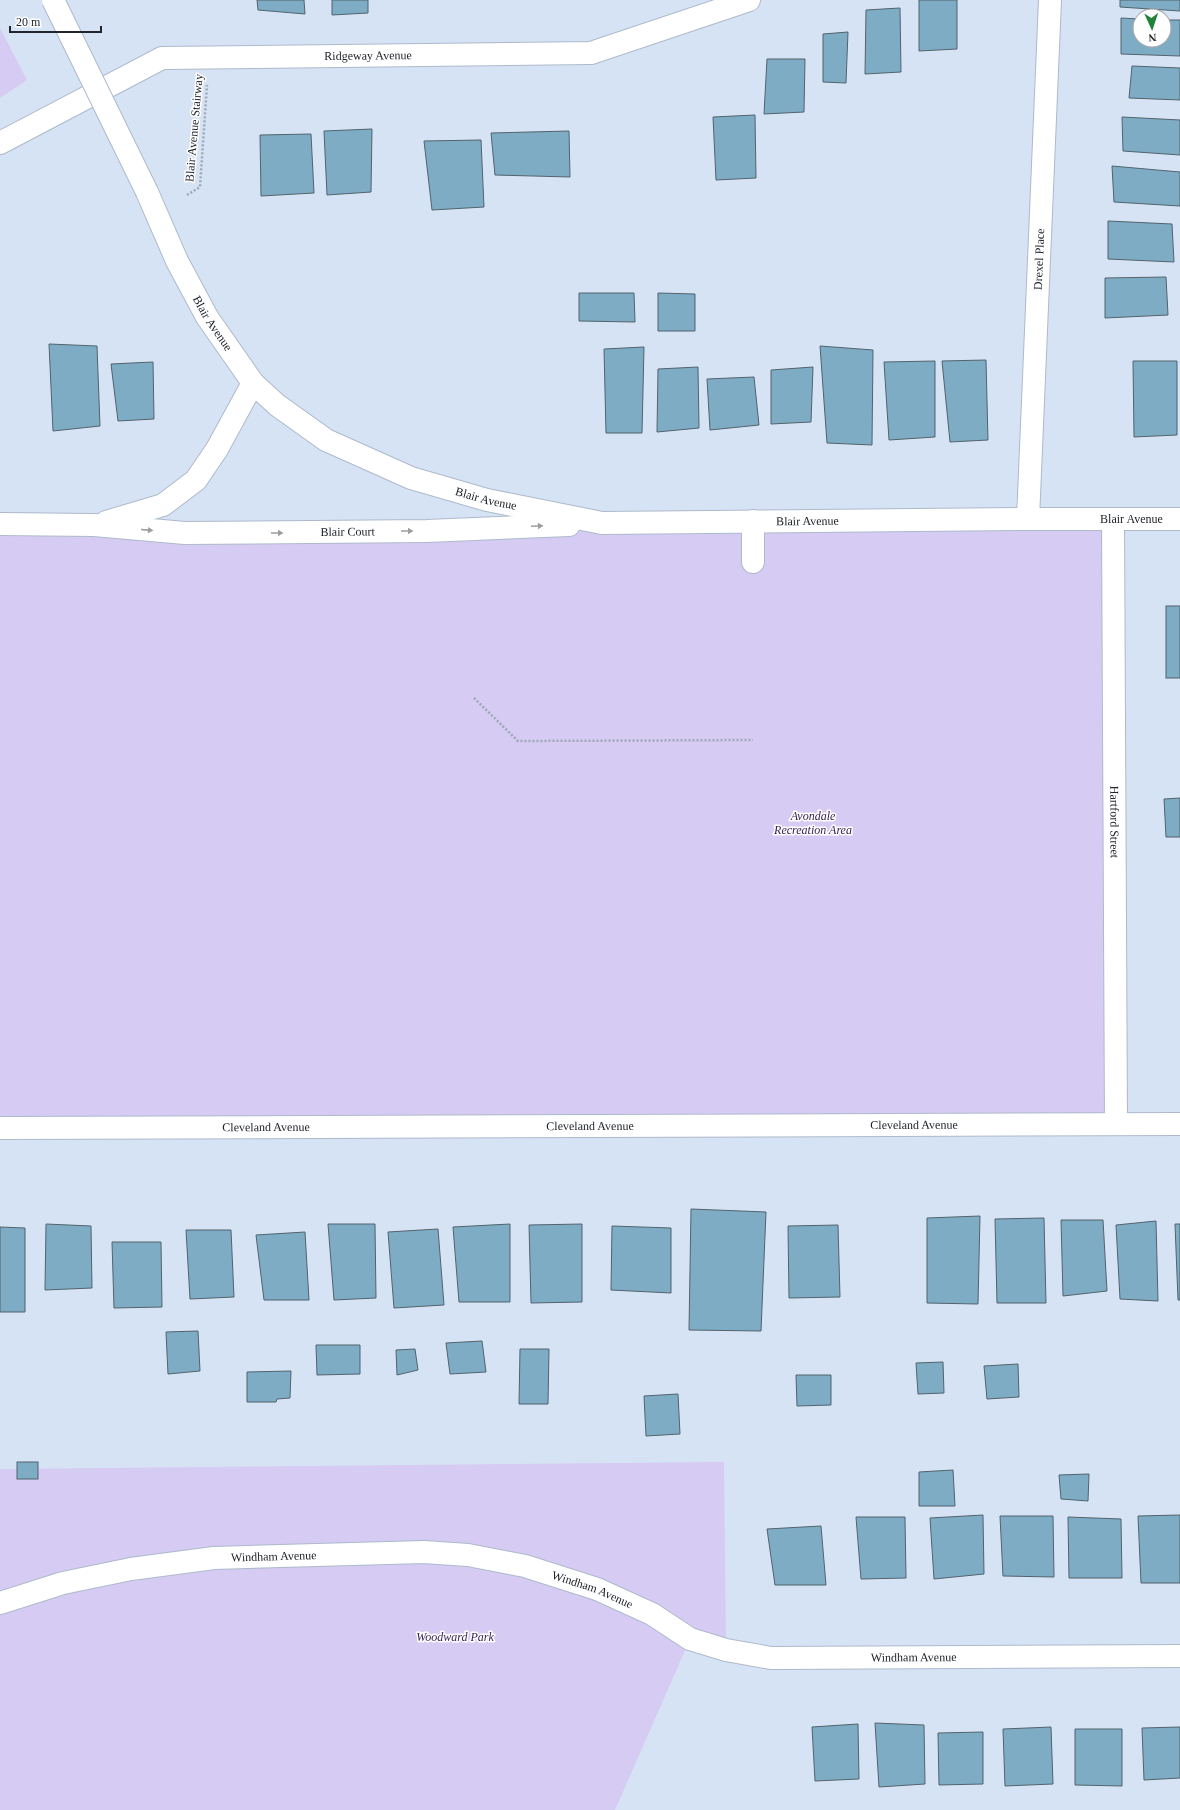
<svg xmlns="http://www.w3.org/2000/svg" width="1180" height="1810" font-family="Georgia,serif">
<rect width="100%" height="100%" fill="#d6e3f4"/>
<g fill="#d6cbf3">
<path d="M0,28L27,80L0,98Z"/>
<path d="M1113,520L1116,1124L0,1128V524Z"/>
<path d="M724,1462L726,1650L690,1639L615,1810H0V1469Z"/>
</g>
<g fill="#7facc5" stroke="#51636d">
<path d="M257,0H304L305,14L258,10Z"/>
<path d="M332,0H368V13L332,15Z"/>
<path d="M919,0H957V49L919,51Z"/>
<path d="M1120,0H1180V11L1120,7Z"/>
<path d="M900,8L901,72L865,74L866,10Z"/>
<path d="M1121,18L1140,19V40H1164V20H1180V56L1121,54Z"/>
<path d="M848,32L846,83L823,82V34Z"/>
<path d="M767,59H805L804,112L764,114Z"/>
<path d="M1132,66L1180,68V100L1129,98Z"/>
<path d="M755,115L756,178L716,180L713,117Z"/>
<path d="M1122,117L1180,120V155L1123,151Z"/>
<path d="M372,129L371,192L327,195L324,131Z"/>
<path d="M569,131L570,177L495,175L491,133Z"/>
<path d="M311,134L314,193L261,196L260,135Z"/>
<path d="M481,140L484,207L432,210L424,141Z"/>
<path d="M1112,166L1180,172V206L1114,202Z"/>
<path d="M1108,221L1172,224L1174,262L1108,259Z"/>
<path d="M1166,277L1168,315L1105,318V278Z"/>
<path d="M579,293H634L635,322L579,321Z"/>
<path d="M658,293L695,294V331H658Z"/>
<path d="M49,344L97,346L100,426L53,431Z"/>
<path d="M820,346L873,350L872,445L827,443Z"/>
<path d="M644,347L642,433H606L604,349Z"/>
<path d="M986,360L988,440L950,442L942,361Z"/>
<path d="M935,361V437L889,440L884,362Z"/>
<path d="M1133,361H1177V435L1134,437Z"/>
<path d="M153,362L154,419L118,421L111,364Z"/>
<path d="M698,367L699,428L657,432L658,369Z"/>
<path d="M813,367L811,422L771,424V370Z"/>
<path d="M754,377L759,425L710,430L707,379Z"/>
<rect x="1166" y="606" width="14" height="72"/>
<path d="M1180,798V837H1166L1164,799Z"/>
<path d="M691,1209L766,1212L761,1331L689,1330Z"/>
<path d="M980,1216L978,1304L927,1303V1218Z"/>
<path d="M1044,1218L1046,1303H997L995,1219Z"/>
<path d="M1061,1220H1103L1107,1291L1063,1296Z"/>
<path d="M1156,1221L1158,1301L1120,1299L1116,1225Z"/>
<path d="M46,1224L91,1226L92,1288L45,1290Z"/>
<path d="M328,1224H375L376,1298L334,1300Z"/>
<path d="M510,1224V1302H459L453,1227Z"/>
<path d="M582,1224V1302L531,1303L529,1225Z"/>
<path d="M1175,1224H1180V1300H1178Z"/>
<path d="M838,1225L840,1297L789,1298L788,1226Z"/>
<path d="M612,1226L671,1228V1293L611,1290Z"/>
<path d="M0,1227L25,1228V1312H0Z"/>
<path d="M438,1229L444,1305L394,1308L388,1232Z"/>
<path d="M186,1230H231L234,1297L190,1299Z"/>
<path d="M305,1232L309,1300H264L256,1235Z"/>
<path d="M112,1242H161L162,1307L114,1308Z"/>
<path d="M198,1331L200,1371L168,1374L166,1332Z"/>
<path d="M482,1341L486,1372L450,1374L446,1343Z"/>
<path d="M316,1345H360V1374L317,1375Z"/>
<path d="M415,1349L418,1370L397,1375L396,1350Z"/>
<path d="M520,1349H549L548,1404H519Z"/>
<path d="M943,1362L944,1393L918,1394L916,1363Z"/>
<path d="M1018,1364L1019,1397L987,1399L984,1366Z"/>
<path d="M291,1371L290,1398L277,1399L276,1402H247V1372Z"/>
<path d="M796,1375H831V1405L797,1406Z"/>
<path d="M678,1394L680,1434L646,1436L644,1396Z"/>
<rect x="17" y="1462" width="21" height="17"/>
<path d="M953,1470L955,1506H919V1472Z"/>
<path d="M1089,1474L1088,1501L1061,1499L1059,1475Z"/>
<path d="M983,1515L984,1574L934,1579L930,1518Z"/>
<path d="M1180,1515V1583H1141L1138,1516Z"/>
<path d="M1000,1516H1053L1054,1577L1003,1576Z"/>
<path d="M856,1517H905L906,1578L861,1579Z"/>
<path d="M1068,1517L1121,1519L1122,1578H1069Z"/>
<path d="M821,1526L826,1585H775L767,1529Z"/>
<path d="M875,1723L924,1725L925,1784L879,1787Z"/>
<path d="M858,1724L859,1779L815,1781L812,1727Z"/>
<path d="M1051,1727L1053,1784L1005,1786L1003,1729Z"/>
<path d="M1180,1727V1778L1144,1780L1142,1728Z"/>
<path d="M1075,1729H1122V1786L1075,1785Z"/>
<path d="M983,1732V1784L939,1785L938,1733Z"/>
</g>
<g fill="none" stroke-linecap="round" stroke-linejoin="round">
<g stroke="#adbacb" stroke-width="24">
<g id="minor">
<path id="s1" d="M0,143L162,58L591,53L749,0"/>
<path id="s2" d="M147,192L177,261L207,317L253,383L277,405L326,440L411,478L487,500L602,523L1028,519H1180"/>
<path id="s3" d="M1028,519L1050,0"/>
<path id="s4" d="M1113,520L1116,1124"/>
<path d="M106,522L163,505L196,480L217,449L253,383"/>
<path id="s5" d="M0,524L94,525L185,533L427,531L569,525"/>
<path d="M753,562V521"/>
<path id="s6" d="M0,1128L1180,1124"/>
<path id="s7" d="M0,1603L63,1583L131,1569L214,1558L424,1552L468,1555L525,1566L597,1589L652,1614L690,1639L726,1650L771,1658L1180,1656"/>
</g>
</g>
<g stroke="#9da7b5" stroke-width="2.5" stroke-dasharray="2 2" stroke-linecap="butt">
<path d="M187,195L200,187L207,85"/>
<path d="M474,698L518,741L753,740"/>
</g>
<use href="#minor" stroke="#fff" stroke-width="22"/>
<g stroke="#adbacb" stroke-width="24" stroke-linecap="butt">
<path id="minor-bridge" d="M53,0L147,192"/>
</g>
<use href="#minor-bridge" stroke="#fff" stroke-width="22"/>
</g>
<defs><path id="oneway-solid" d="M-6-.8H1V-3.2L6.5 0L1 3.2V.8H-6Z"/></defs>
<g fill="#9b9da0">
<use href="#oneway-solid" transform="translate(537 526) rotate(-3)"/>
<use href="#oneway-solid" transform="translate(147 530) rotate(5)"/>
<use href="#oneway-solid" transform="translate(407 531)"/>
<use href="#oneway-solid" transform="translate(277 533)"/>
</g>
<g text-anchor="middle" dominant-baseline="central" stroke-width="3" stroke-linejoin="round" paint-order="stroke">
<g font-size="12" fill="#20252b" stroke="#fff">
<text stroke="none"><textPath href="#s1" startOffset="389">Ridgeway Avenue</textPath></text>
<text transform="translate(194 128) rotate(-85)">Blair Avenue Stairway</text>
<text stroke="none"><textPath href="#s3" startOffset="260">Drexel Place</textPath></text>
<text stroke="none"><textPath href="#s2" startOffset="147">Blair Avenue</textPath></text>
<text stroke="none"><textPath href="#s2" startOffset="483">Blair Avenue</textPath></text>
<text stroke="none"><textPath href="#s2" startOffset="1131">Blair Avenue</textPath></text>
<text stroke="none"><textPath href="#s2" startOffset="807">Blair Avenue</textPath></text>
<text stroke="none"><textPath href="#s5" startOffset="348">Blair Court</textPath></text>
<text stroke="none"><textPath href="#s4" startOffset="302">Hartford Street</textPath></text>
<text stroke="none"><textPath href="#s6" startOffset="914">Cleveland Avenue</textPath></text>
<text stroke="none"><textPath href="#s6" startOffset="590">Cleveland Avenue</textPath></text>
<text stroke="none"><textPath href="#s6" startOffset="266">Cleveland Avenue</textPath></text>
<text stroke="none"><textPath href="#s7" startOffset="279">Windham Avenue</textPath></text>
<text stroke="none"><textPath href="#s7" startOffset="603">Windham Avenue</textPath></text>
<text stroke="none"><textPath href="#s7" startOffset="939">Windham Avenue</textPath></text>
</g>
<g font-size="12" font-style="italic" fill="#321e51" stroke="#fff">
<text x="813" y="816">Avondale<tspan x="813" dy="14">Recreation Area</tspan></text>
<text x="455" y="1637">Woodward Park</text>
</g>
</g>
<g transform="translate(1152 28) rotate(177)"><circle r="19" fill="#ffffff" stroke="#a6a8aa"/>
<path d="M0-3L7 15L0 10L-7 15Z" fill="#1f8338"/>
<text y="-6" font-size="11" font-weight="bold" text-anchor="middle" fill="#20252b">N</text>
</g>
<path d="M10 26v6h91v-6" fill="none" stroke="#20252b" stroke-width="2"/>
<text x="16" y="26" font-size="12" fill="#20252b" stroke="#ffffff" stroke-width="3" paint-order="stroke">20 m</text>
</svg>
